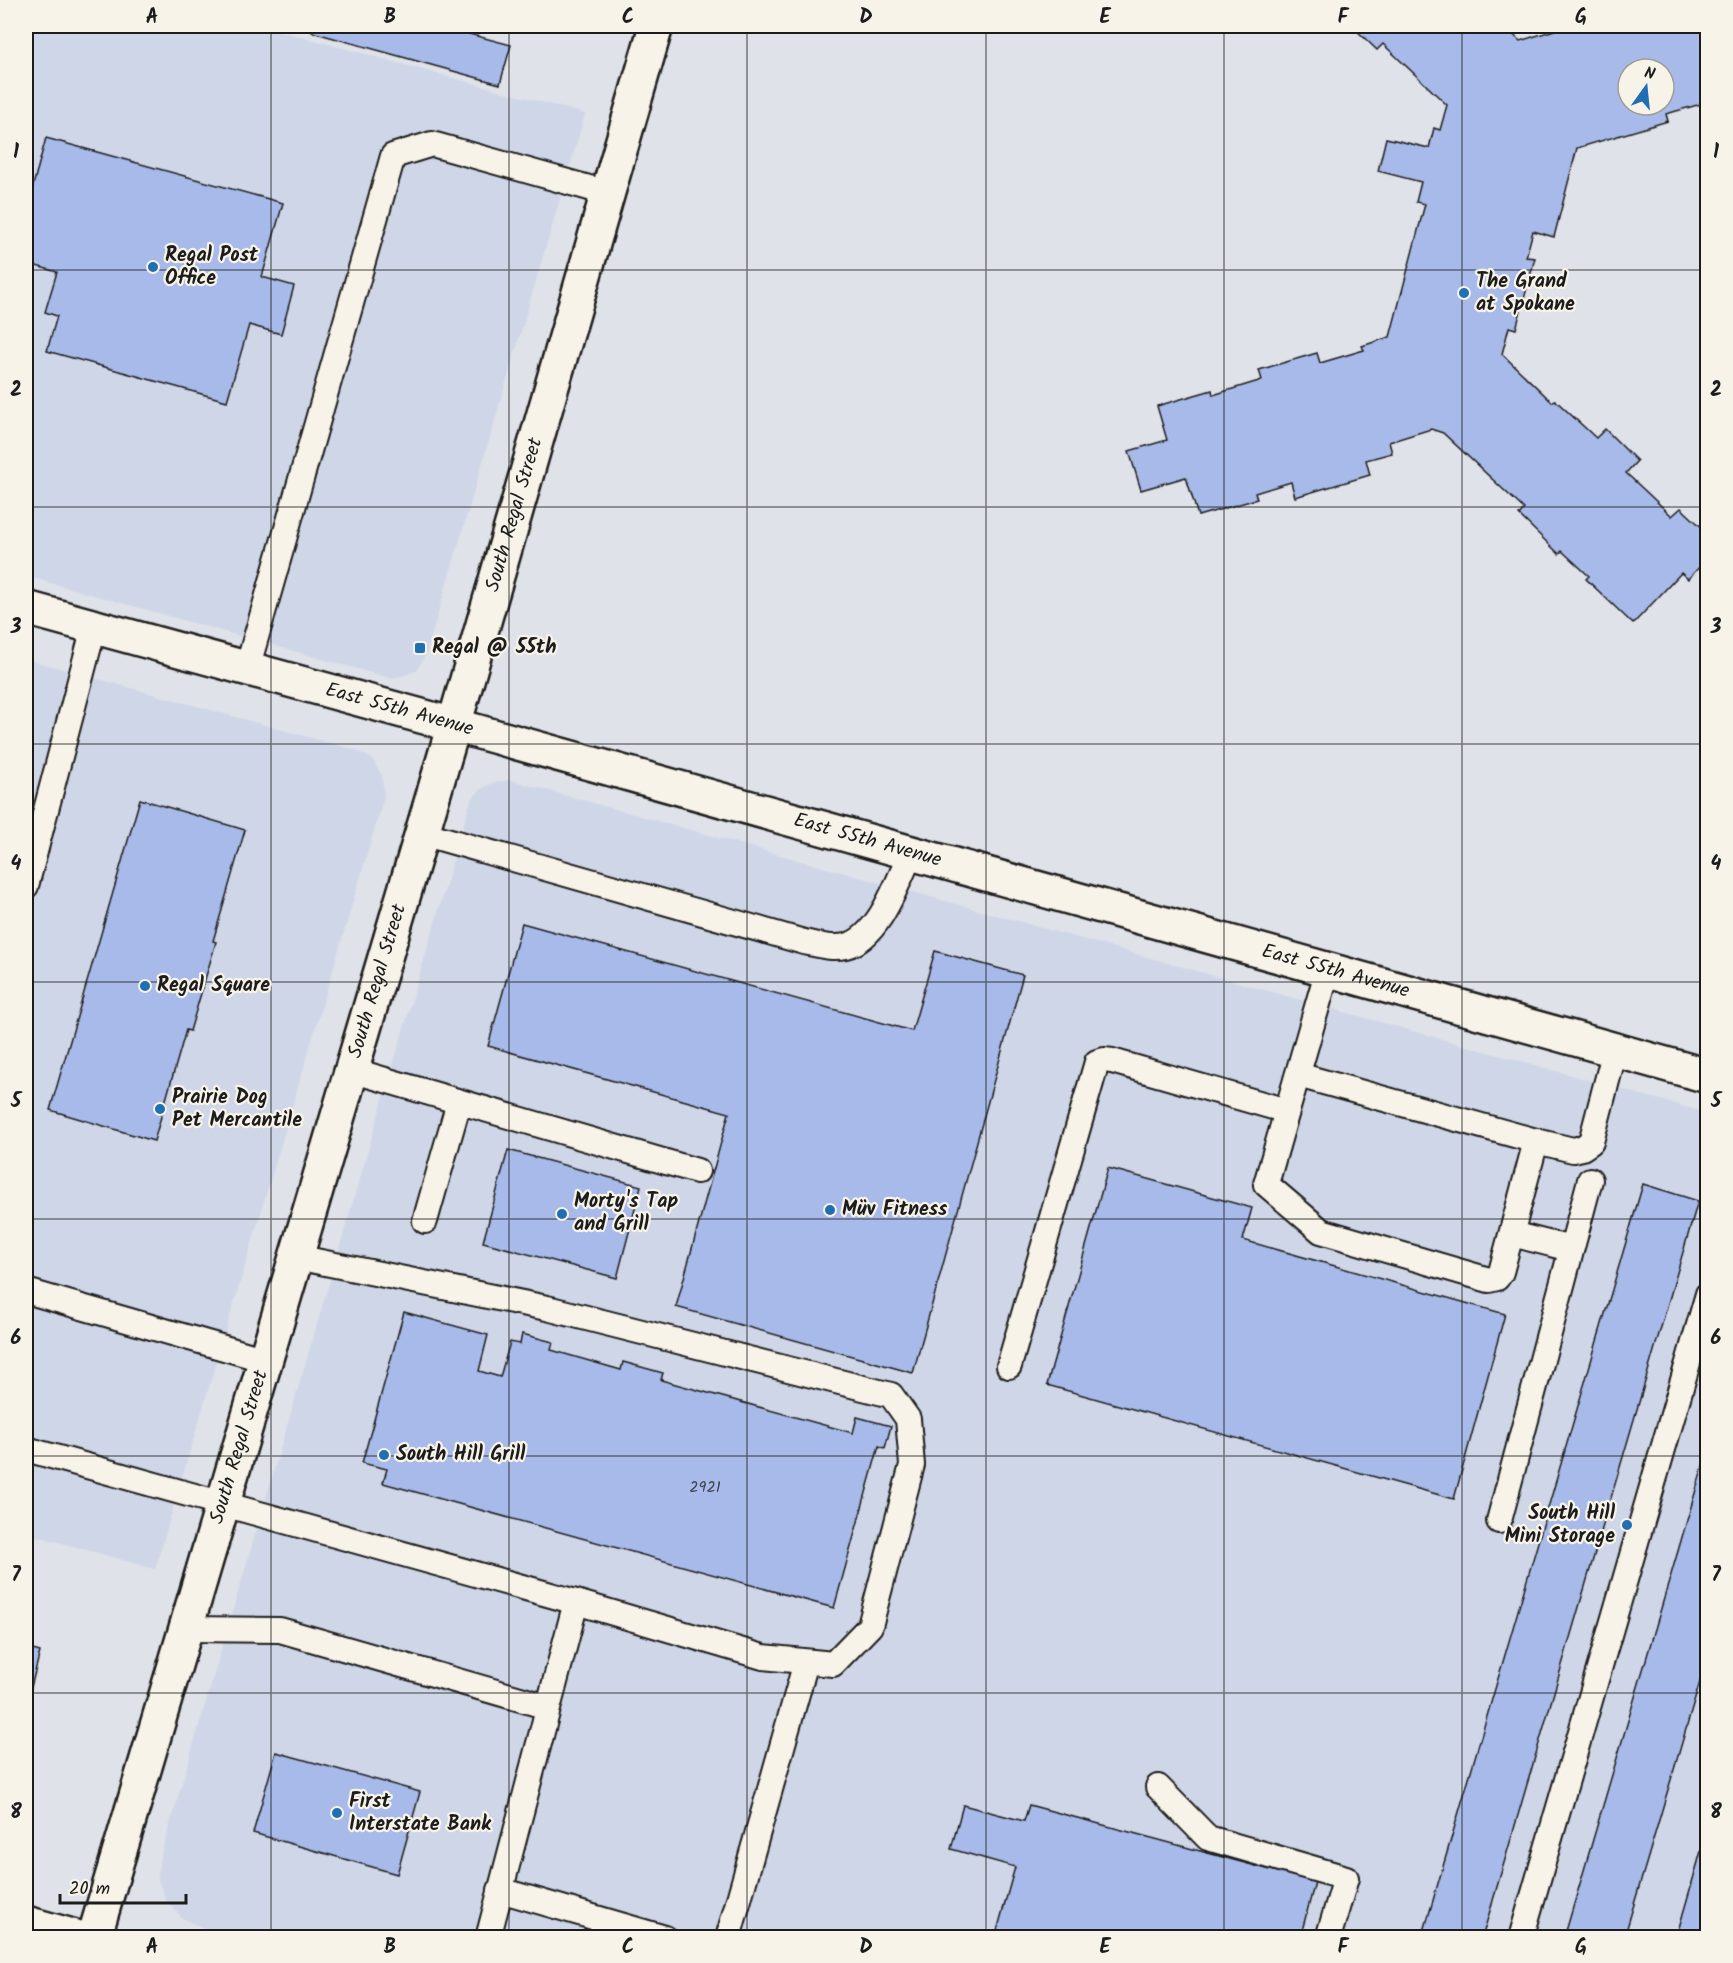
<svg xmlns="http://www.w3.org/2000/svg" width="1733" height="1963" font-family="Kalam,sans-serif">
<rect width="100%" height="100%" fill="#dfe2e8"/>
<filter id="ink" filterUnits="userSpaceOnUse"><feTurbulence type="fractalNoise" baseFrequency=".0167" numOctaves="2"/><feDisplacementMap in="SourceGraphic" scale="12" xChannelSelector="R" yChannelSelector="G"/><feConvolveMatrix kernelMatrix="1 2 1 2 8 2 1 2 1" color-interpolation-filters="sRGB"/></filter>
<g filter="url(#ink)">
<g fill="#ced6e8">
<path d="M26,26H262L585,114L426,654L417,670L405,675L390,678L26,576Z"/>
<path d="M26,659L355,750L372,759L382,776L384,797L155,1569L26,1533Z"/>
<path d="M510,780L1707,1113V1937H1426L1622,1264L1472,1766L1423,1937H234L208,1930L182,1918L166,1900L158,1879L159,1862L471,800L481,789L495,782Z"/>
</g>
<g fill="#a7bae9" stroke="#1c1c1c" stroke-width="1.5" fill-rule="evenodd">
<path d="M314,26H439L511,45L500,84L312,32Z"/>
<path d="M1352,26H1504L1520,41L1567,26H1708V102L1666,114L1668,121L1577,148L1554,237L1533,231L1526,257L1535,258L1516,329L1509,327L1502,354L1552,402L1555,400L1596,438L1605,429L1637,461L1626,473L1672,516L1681,508L1708,533V558L1688,579L1681,573L1633,624L1586,579L1589,576L1562,551L1559,554L1519,515L1524,509L1443,433L1431,429L1389,442L1392,453L1366,460L1370,475L1295,497L1291,482L1255,493L1257,499L1198,516L1186,477L1141,490L1129,451L1167,440L1157,406L1212,390L1213,395L1262,380L1259,370L1317,353L1320,363L1364,350L1362,346L1390,337L1425,204L1416,202L1421,182L1378,171L1386,138L1429,148L1434,128L1440,130L1447,105L1383,44L1377,50ZM1628,69H1664V105H1628Z"/>
<path d="M46,138L283,203L262,277L294,286L281,334L249,325L227,401L47,351L57,316L45,312L57,272L26,263V211Z"/>
<path d="M140,799L245,830L213,941L216,942L190,1031L186,1030L154,1141L50,1110Z"/>
<path d="M522,923L912,1031L935,951L1023,975L913,1373L676,1307L729,1113L488,1046Z"/>
<path d="M508,1150L641,1186L617,1278L483,1242Z"/>
<path d="M1108,1168L1252,1208L1243,1240L1505,1314L1454,1499L1047,1385Z"/>
<path d="M1643,1184L1698,1201L1482,1938H1422Z"/>
<path d="M404,1312L488,1335L479,1371L500,1377L510,1342L520,1344L522,1334L553,1342L551,1350L621,1370L623,1362L663,1373L661,1380L853,1433L857,1417L891,1426L885,1448L879,1446L834,1608L383,1483L387,1469L362,1463Z"/>
<path d="M1708,1449V1655L1624,1938H1564Z"/>
<path d="M26,1648L40,1652L26,1707Z"/>
<path d="M276,1752L420,1792L397,1874L253,1833Z"/>
<path d="M963,1805L1024,1821L1029,1805L1315,1882L1300,1938H1021L997,1931L1015,1867L951,1849Z"/>
<path d="M1708,1827V1938H1676Z"/>
<path d="M586,1927L628,1938H583Z"/>
</g>
<g fill="none" stroke-linecap="round" stroke-linejoin="round">
<g stroke="#1c1c1c" stroke-width="28">
<g id="service">
<path d="M247,669L393,156L432,144L607,193"/>
<path d="M422,833L804,942C818,945 832,949 846,946C879,938 898,881 911,853"/>
<path d="M26,886L94,627"/>
<path d="M1328,969L1266,1184L1321,1231L1489,1280L1497,1278L1501,1272L1536,1141L1573,1150L1582,1148L1591,1142L1615,1050"/>
<path d="M351,1070L697,1171"/>
<path d="M1298,1075L1536,1141"/>
<path d="M425,1221L459,1102"/>
<path d="M1512,1234L1571,1249"/>
<path d="M26,1291L266,1360"/>
<path d="M1009,1366L1097,1062L1104,1060L1112,1061L1287,1111"/>
<path d="M26,1449L576,1602L763,1657L833,1664L870,1626L912,1465L908,1419L891,1395L547,1308L296,1257"/>
<path d="M1499,1521L1590,1180"/>
<path d="M186,1629L280,1630L548,1707"/>
<path d="M1158,1787L1208,1838L1346,1878L1328,1938"/>
<path d="M500,1890L665,1938"/>
<path d="M488,1938L576,1602"/>
<path d="M728,1938L806,1662"/>
<path d="M1521,1938L1708,1294"/>
</g>
</g>
<g stroke="#1c1c1c" stroke-width="38">
<g id="minor">
<path id="s1" d="M26,608L454,725L1708,1076"/>
</g>
</g>
<g stroke="#1c1c1c" stroke-width="38">
<g id="secondary">
<path d="M26,1923L79,1938"/>
<path id="s2" d="M94,1938L454,725L656,26"/>
</g>
</g>
<use href="#service" stroke="#f7f3e8" stroke-width="24"/>
<use href="#minor" stroke="#f7f3e8" stroke-width="33"/>
<use href="#secondary" stroke="#f7f3e8" stroke-width="33"/>
</g>
</g>
<path fill="none" stroke="#1c1c1c" stroke-width="1.5" stroke-opacity="0.55" d="M271,26V1938M509,26V1938M747,26V1938M986,26V1938M1224,26V1938M1462,26V1938M26,270H1708M26,507H1708M26,744H1708M26,982H1708M26,1219H1708M26,1456H1708M26,1693H1708"/>
<g fill="#1f6fb2" stroke="#f7f3e8" stroke-width="2">
<circle cx="153" cy="267" r="6"/>
<circle cx="1464" cy="293" r="6"/>
<rect x="414" y="642" width="12" height="12" rx="3"/>
<circle cx="145" cy="986" r="6"/>
<circle cx="160" cy="1109" r="6"/>
<circle cx="830" cy="1210" r="6"/>
<circle cx="562" cy="1214" r="6"/>
<circle cx="384" cy="1455" r="6"/>
<circle cx="1627" cy="1525" r="6"/>
<circle cx="337" cy="1813" r="6"/>
</g>
<g text-anchor="middle" dominant-baseline="central" stroke-width="4.5" stroke-linejoin="round" paint-order="stroke">
<g font-size="16" fill="#3f444f">
<text x="705" y="1487">2921</text>
</g>
<g font-size="20" font-weight="bold" fill="#1c1c1c" stroke="#f7f3e8" text-anchor="start">
<text x="165" y="256">Regal Post<tspan x="165" dy="23">Office</tspan></text>
<text x="1476" y="282">The Grand<tspan x="1476" dy="23">at Spokane</tspan></text>
<text x="432" y="648">Regal @ 55th</text>
<text x="157" y="986">Regal Square</text>
<text x="172" y="1098">Prairie Dog<tspan x="172" dy="23">Pet Mercantile</tspan></text>
<text x="574" y="1202">Morty's Tap<tspan x="574" dy="23">and Grill</tspan></text>
<text x="842" y="1210">Müv Fitness</text>
<text x="396" y="1455">South Hill Grill</text>
<text x="1615" y="1514" text-anchor="end">South Hill<tspan x="1615" dy="23">Mini Storage</tspan></text>
<text x="349" y="1802">First<tspan x="349" dy="23">Interstate Bank</tspan></text>
</g>
<g font-size="20" fill="#1c1c1c" stroke="#f7f3e8">
<text stroke="none"><textPath href="#s2" startOffset="1484">South Regal Street</textPath></text>
<text stroke="none"><textPath href="#s1" startOffset="387">East 55th Avenue</textPath></text>
<text stroke="none"><textPath href="#s1" startOffset="873">East 55th Avenue</textPath></text>
<text stroke="none"><textPath href="#s1" startOffset="1359">East 55th Avenue</textPath></text>
<text stroke="none"><textPath href="#s2" startOffset="998">South Regal Street</textPath></text>
<text stroke="none"><textPath href="#s2" startOffset="512">South Regal Street</textPath></text>
</g>
</g>
<rect width="1733" height="1963" fill="none" stroke="#f7f3e8" stroke-width="66"/>
<g transform="translate(1646 87) rotate(15)"><circle r="28" fill="#f7f3e8" stroke="#9f9d96" stroke-width="1.5"/>
<path d="M0-4.5L10 22L0 15L-10 22Z" fill="#1f6fb2"/>
<text y="-9" font-size="16" font-weight="bold" text-anchor="middle" fill="#1c1c1c">N</text>
</g>
<path d="M60 1894v9h126v-9" fill="none" stroke="#1c1c1c" stroke-width="3"/>
<text x="69" y="1894" font-size="18" fill="#1c1c1c" stroke="#f7f3e8" stroke-width="4.5" paint-order="stroke">20 m</text>
<rect x="33" y="33" width="1667" height="1897" fill="none" stroke="#1c1c1c" stroke-width="2"/>
<g font-size="20" text-anchor="middle" font-weight="bold" fill="#1c1c1c">
<text x="152" y="23">A</text>
<text x="390" y="23">B</text>
<text x="628" y="23">C</text>
<text x="866" y="23">D</text>
<text x="1105" y="23">E</text>
<text x="1343" y="23">F</text>
<text x="1581" y="23">G</text>
<text x="16" y="158">1</text>
<text x="1716" y="158">1</text>
<text x="16" y="396">2</text>
<text x="1716" y="396">2</text>
<text x="16" y="633">3</text>
<text x="1716" y="633">3</text>
<text x="16" y="870">4</text>
<text x="1716" y="870">4</text>
<text x="16" y="1107">5</text>
<text x="1716" y="1107">5</text>
<text x="16" y="1344">6</text>
<text x="1716" y="1344">6</text>
<text x="16" y="1581">7</text>
<text x="1716" y="1581">7</text>
<text x="16" y="1818">8</text>
<text x="1716" y="1818">8</text>
<text x="152" y="1953">A</text>
<text x="390" y="1953">B</text>
<text x="628" y="1953">C</text>
<text x="866" y="1953">D</text>
<text x="1105" y="1953">E</text>
<text x="1343" y="1953">F</text>
<text x="1581" y="1953">G</text>
</g>
</svg>
